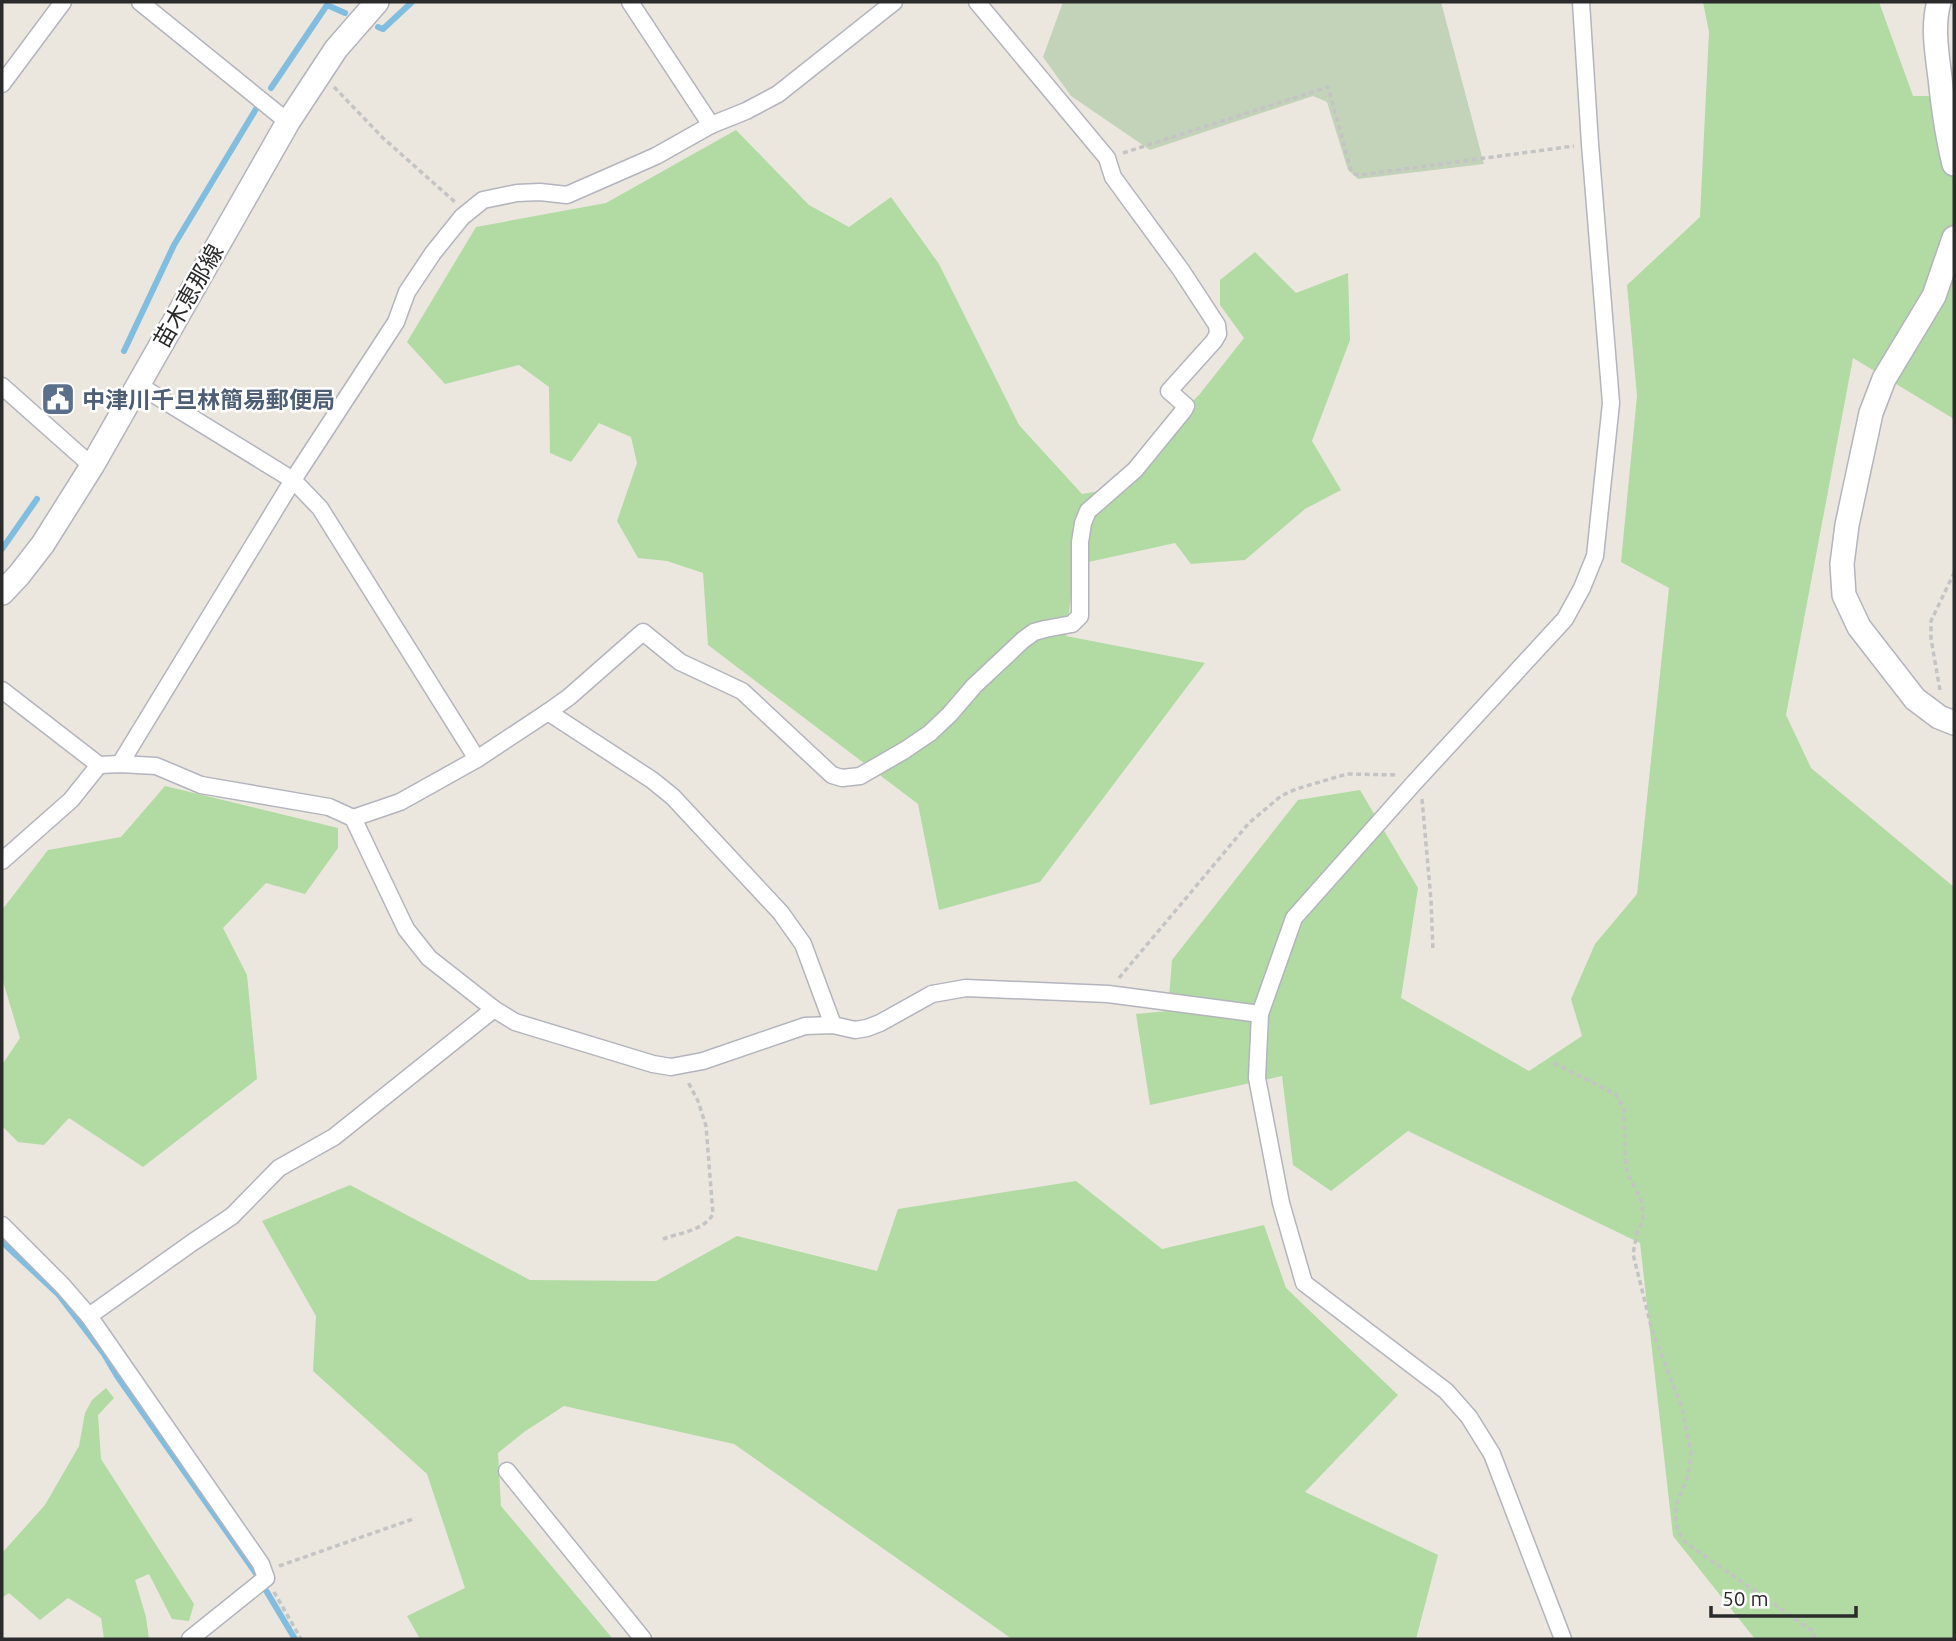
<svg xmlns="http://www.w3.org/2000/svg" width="1956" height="1641" font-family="Ubuntu,'Noto Sans JP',sans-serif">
<rect width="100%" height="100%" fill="#ebe7df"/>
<g fill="#b1dba3">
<path d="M1703,2H1879L1913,96H1954V419L1853,358L1786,715L1811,768L1954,887V1639H1755L1673,1536L1640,1243L1408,1131L1331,1191L1293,1165L1282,1076L1150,1105L1136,1014L1168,1011L1172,960L1298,800L1360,790L1418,888L1401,998L1529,1071L1582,1036L1571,999L1595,944L1637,894L1669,588L1621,562L1637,396L1627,285L1700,217L1709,32Z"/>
<path d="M736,130L809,205L849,227L891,197L939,264L1019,425L1082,494L1100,491L1199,395L1244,338L1220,305V280L1255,252L1296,293L1348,273L1350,340L1312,441L1341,490L1305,509L1245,560L1191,564L1175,543L1075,565L1066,636L1205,663L1040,882L939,910L918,804L708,645L703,573L667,561L638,558L617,521L637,463L631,437L599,423L571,462L550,453L549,387L519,365L445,384L407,342L476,227L606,203Z"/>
<path d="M165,786L338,828V848L305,894L266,883L223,928L247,975L257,1079L143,1167L69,1118L44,1145L18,1142L2,1126V1065L20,1038L2,978V910L48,850L121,837Z"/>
<path d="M1076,1181L1162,1249L1264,1225L1286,1288L1398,1395L1305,1492L1438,1555L1416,1639H1012L734,1444L564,1406L524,1432L498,1453L501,1506L613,1639H420L407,1616L465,1588L427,1474L313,1371L316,1316L262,1221L350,1185L530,1280L656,1281L737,1236L877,1271L898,1209Z"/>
<path d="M106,1388L114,1398L98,1415L101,1459L194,1604L189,1621L172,1619L149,1574L135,1580L146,1617L149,1639H104L101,1618L68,1598L40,1620L9,1593L2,1598V1553L45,1505L79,1446L85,1413L92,1400Z"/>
</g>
<path fill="#c3d3b9" d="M1063,2H1441L1484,164L1358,179L1348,170L1327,102L1313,96L1150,150L1071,96L1043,57Z"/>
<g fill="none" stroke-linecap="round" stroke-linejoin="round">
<g stroke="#7fbee0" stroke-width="6">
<path d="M378,27L383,29L412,2"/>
<path d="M271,88L327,5L345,13"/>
<path d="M124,351L174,245L256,109"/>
<path d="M2,549L37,499"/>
<path d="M2,1242L58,1294L104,1354L117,1376L255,1572L295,1639"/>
</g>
<g stroke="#b3b4bd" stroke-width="19">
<g id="street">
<path d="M140,2L288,122"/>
<path d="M630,2L711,125"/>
<path d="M2,84L63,2"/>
<path d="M137,384L293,480L320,508L477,759"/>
<path d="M2,386L92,466"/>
<path d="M2,690L99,765L120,764L156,766L201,785L329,807L353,818L406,929L429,958L494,1009L515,1022L653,1064L671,1067L703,1061L805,1026L833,1025L855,1030L867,1028L880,1023L932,994L966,988L1108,994L1260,1014"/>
<path d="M548,712L569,697L643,632L680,662L742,691L832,775L842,778L860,776L905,750L930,733L950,714L974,686L1023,640L1034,632L1045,629L1072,624L1080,616V542L1083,523L1088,511L1135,470L1184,410L1186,406L1169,391L1214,341L1218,334L1217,325L1181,270L1113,177L1107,158L977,2"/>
<path d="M120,764L293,480L396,322L407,292L433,253L462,217L483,200L517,193L540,192L567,195L656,156L711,125L746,111L778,94L894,2"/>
<path d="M353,818L400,802L477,759L548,712L652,780L673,797L781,913L803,944L833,1025"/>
<path d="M2,861L71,800L99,765"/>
<path d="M2,1225L62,1285L89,1316L261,1564L266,1578L190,1639"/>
<path d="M89,1316L193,1242L232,1216L279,1168L334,1137L494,1009"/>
<path d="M507,1471L643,1639"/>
<path d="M1563,1639L1492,1454L1469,1417L1446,1391L1304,1283L1281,1203L1257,1078L1260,1014L1294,918L1414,783L1565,619L1582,588L1595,556L1611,403L1590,144L1581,2"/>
</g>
</g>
<g stroke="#b3b4bd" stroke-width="26">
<g id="secondary">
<path d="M1939,2C1932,26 1937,53 1940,78C1943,107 1947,136 1954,164"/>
<path d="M1954,238L1934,296L1884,379L1871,413L1847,525L1842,564L1844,595L1859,627L1915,699L1939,717L1954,723"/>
<path d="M2,593L19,575L43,544L92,466L288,122L336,49L377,2"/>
</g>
</g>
<g stroke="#c4c4c4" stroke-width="3.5" stroke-dasharray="5 3.5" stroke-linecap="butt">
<path d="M334,87L383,138L455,202"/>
<path d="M1123,153L1328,87L1351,170L1355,174L1360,175L1574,146"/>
<path d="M1940,690L1931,639V621L1954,573"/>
<path d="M1422,799L1431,900L1433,951"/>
<path d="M1119,978L1249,823L1281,796L1296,789L1347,774L1397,775"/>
<path d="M1554,1063L1615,1094L1624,1108L1625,1156L1627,1172L1642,1203L1643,1221L1637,1233L1633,1254L1652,1330L1682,1408L1691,1452L1688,1476L1676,1505V1521L1678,1532L1686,1543L1814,1632V1639"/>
<path d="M663,1239C679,1233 705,1230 713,1214L706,1126L698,1101L687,1080"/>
<path d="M279,1566L413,1519"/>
<path d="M274,1592L301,1639"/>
</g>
<use href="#street" stroke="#fff" stroke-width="16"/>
<use href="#secondary" stroke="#fff" stroke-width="23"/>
</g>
<defs>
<g id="civic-square" transform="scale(1.75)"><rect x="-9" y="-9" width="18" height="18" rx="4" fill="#5c6f8a" stroke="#fff"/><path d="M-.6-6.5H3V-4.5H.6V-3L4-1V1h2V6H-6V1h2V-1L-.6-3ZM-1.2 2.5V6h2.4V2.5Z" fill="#fff"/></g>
</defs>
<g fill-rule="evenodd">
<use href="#civic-square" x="58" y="399"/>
</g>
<g text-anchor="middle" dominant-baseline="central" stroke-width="5" stroke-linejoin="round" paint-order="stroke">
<g font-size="23" fill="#2b2b2b" stroke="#fff">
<text transform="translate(188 296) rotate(-60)">苗木恵那線</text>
</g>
<g font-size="23" font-weight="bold" fill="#4e5e75" stroke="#fff" text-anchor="start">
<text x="82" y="399">中津川千旦林簡易郵便局</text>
</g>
</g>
<rect width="1956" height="1641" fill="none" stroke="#2b2b2b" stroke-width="7"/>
<path d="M1711 1606v10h145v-10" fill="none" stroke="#2b2b2b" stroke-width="3.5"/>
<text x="1722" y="1606" font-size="21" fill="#2b2b2b" stroke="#ffffff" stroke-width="5" paint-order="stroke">50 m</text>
</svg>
